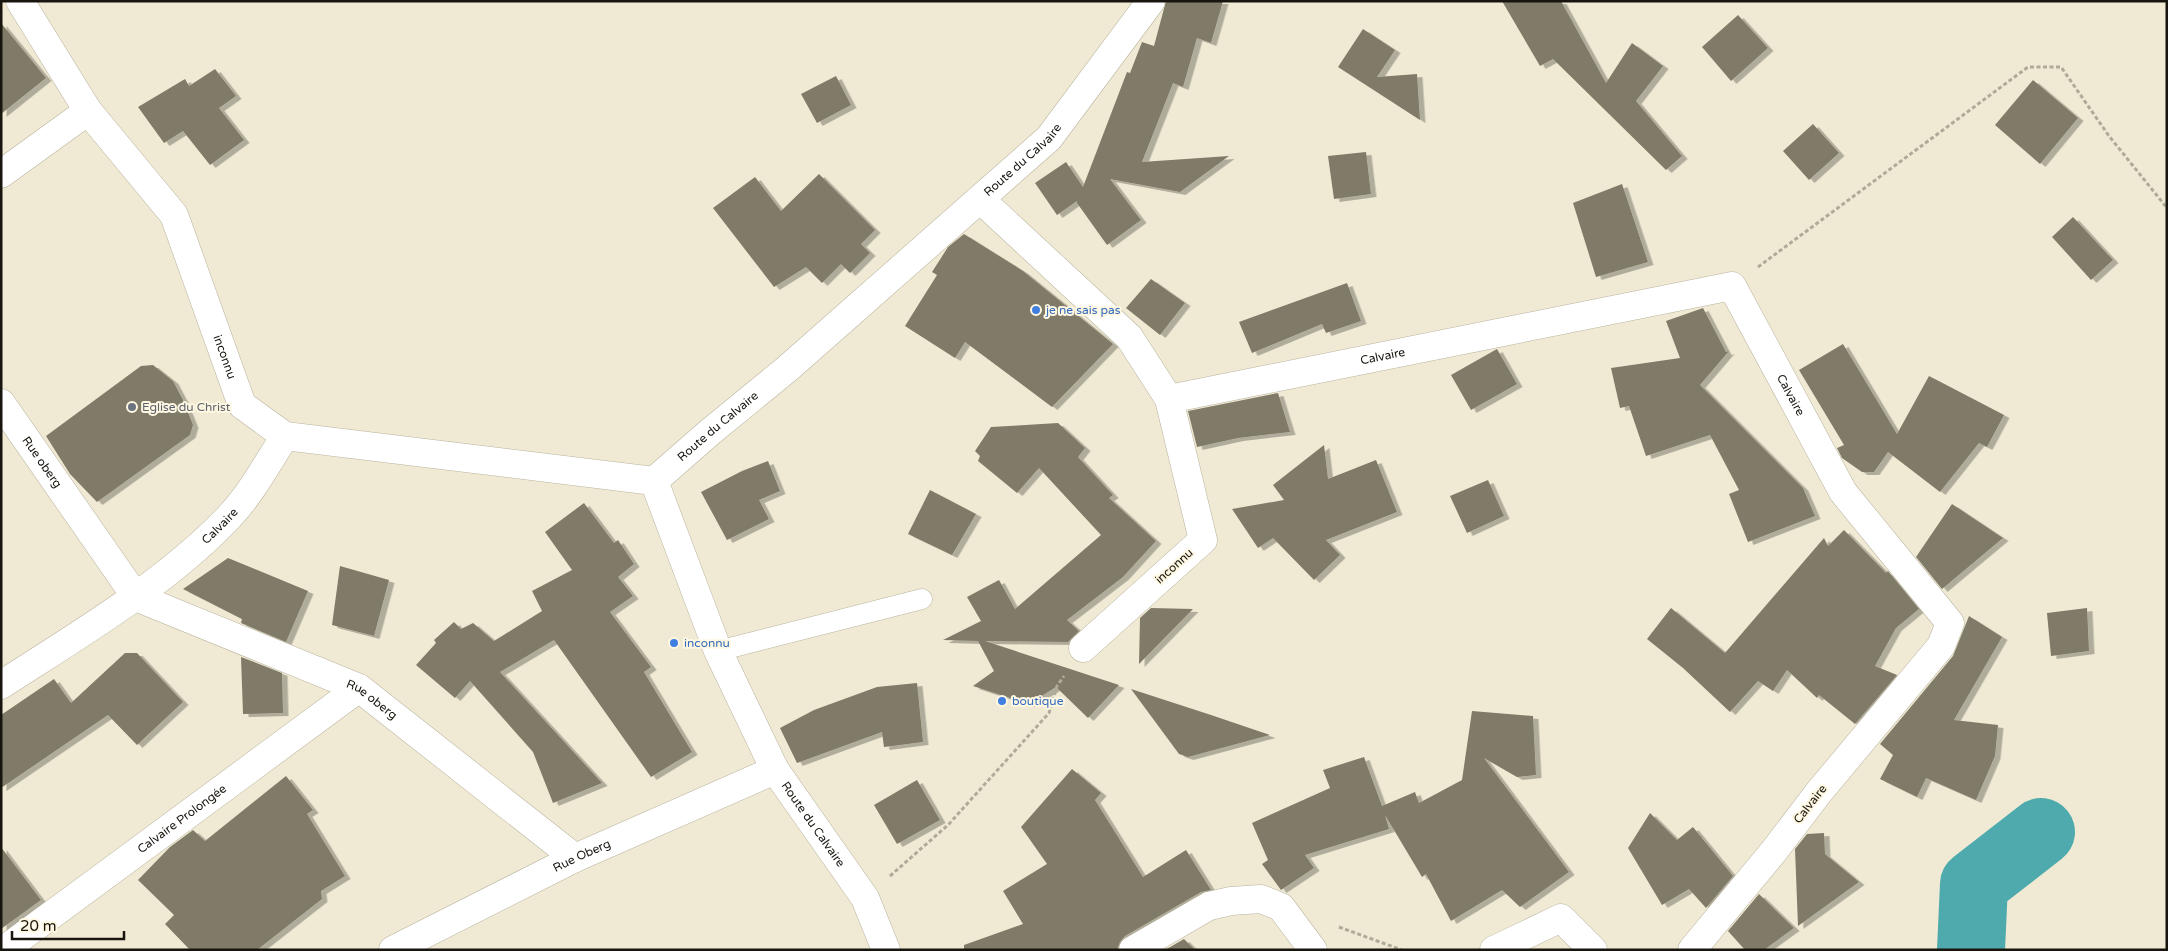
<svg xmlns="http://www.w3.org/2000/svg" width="2168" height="951" font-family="'Varela Round',sans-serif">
<defs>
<filter id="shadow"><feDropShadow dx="5.5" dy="3" stdDeviation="0" flood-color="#0004"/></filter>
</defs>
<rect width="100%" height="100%" fill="#f0ead4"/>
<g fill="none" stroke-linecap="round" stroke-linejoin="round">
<path stroke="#4eaaad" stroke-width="68" d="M1971,950L1974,884L2041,832"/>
</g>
<g fill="#807a67" filter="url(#shadow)">
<path d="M1166,1H1223L1211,43L1197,38L1183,87L1173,83L1142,162L1229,156L1180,192L1110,179L1141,220L1107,245L1077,203V201L1057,215L1035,183L1066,162L1083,187L1127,72L1130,73L1142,42L1154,46Z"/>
<path d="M1502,1H1561L1606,83L1632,43L1663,66L1636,101L1682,156L1666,170L1553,59L1540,66Z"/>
<path d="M1738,15L1768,48L1731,81L1702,47Z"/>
<path d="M1,23L46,78L1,114Z"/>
<path d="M1363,29L1395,50L1377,77L1417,74L1420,120L1338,67Z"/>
<path d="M215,69L236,96L219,108L244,140L210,165L183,131L164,143L138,107L185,79L189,86Z"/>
<path d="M836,76L851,105L817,123L801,94Z"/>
<path d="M2033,80L2078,118L2040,164L1995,125Z"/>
<path d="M1813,124L1839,153L1809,180L1783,151Z"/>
<path d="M1366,152L1371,194L1334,199L1328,156Z"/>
<path d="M819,174L875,230L861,244L870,253L850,273L841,264L822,283L806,267L774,287L713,208L755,177L781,211Z"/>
<path d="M1622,184L1648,262L1596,277L1573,203Z"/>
<path d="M2073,217L2113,260L2091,280L2052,237Z"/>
<path d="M964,234L1023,271L1113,344L1052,407L965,342L955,358L905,326L937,275L932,272L948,247Z"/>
<path d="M1151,279L1185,303L1160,335L1126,308Z"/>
<path d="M1347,283L1361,321L1326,333L1322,324L1252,353L1239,322Z"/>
<path d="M1703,308L1726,352L1729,351L1700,385L1803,488L1815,516L1748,542L1729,494L1739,490L1710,435L1646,456L1629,406L1620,408L1611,368L1680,358L1666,321Z"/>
<path d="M1843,344L1897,434L1929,376L2004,415L1987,447L1979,443L1940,492L1888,452L1874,472H1862L1842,458L1837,448L1844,445L1799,370Z"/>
<path d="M1497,349L1517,384L1471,410L1451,375Z"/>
<path d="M153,365L173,381L183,400L193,425L190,435L97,502L70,474L46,436L141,366Z"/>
<path d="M1278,393L1290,432L1238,438L1197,447L1188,411Z"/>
<path d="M1058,423L1085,448L1078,457L1113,495L1109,498L1156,541L1123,577L1067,620L1079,631L1068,642L985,641L1119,685L1088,718L1056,687L1029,704L973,686L994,671L978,641L943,640L981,621L967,597L999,580L1015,609L1101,535L1039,468L1017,493L978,461L980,456L975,451L991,427Z"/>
<path d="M1324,445L1328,479L1376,460L1397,512L1326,540L1340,555L1314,580L1273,538L1258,548L1232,509L1284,500L1273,485Z"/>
<path d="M768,461L780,491L759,500L769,519L727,540L701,492L742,471Z"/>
<path d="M1488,480L1504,516L1467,533L1450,496Z"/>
<path d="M930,490L976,514L952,555L908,534Z"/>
<path d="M584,503L614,543L618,540L634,564L618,577L633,596L610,612L651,667L644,672L692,752L651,777L554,640L500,672L602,783L553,803L533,752L470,681L455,698L416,665L436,643L434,640L454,622L461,629L473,623L494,641L542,611L532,591L572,570L545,532Z"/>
<path d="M1952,504L2003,538L1942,589L1916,557Z"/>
<path d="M1844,530L1886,573L1888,571L1919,609L1896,628L1875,666L1897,675L1855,724L1819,695L1817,698L1787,670L1773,691L1758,681L1730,712L1683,668L1647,639L1671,608L1725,653L1824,538L1828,546Z"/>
<path d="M228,558L308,591L286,642L241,623L242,619L183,589Z"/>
<path d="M340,566L389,580L374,636L332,625Z"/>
<path d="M1151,608L1193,609L1139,664L1140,618Z"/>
<path d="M2087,608L2089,651L2051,656L2047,613Z"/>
<path d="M1969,616L2002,637L1954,720L1998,725L1995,756L1976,800L1926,778L1917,797L1880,779L1893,755L1880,744L1953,656Z"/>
<path d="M125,653H137L183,702L137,745L108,715L1,788V715L54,679L71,703Z"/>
<path d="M241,657L282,673L283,713L243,714Z"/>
<path d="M917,683L923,742L884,747L882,732L797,763L780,728L814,710L877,687Z"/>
<path d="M1131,689L1211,715L1270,735L1188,757L1179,754Z"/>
<path d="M1472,711L1533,716L1536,775L1517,777L1484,758L1569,872L1520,907L1502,890L1451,921L1426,874L1422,877L1385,815L1389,829L1305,855L1314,868L1281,890L1262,864L1268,860L1252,823L1330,788L1323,770L1364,757L1382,806L1415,792L1419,803L1462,780Z"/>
<path d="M1072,769L1101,793L1095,800L1143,877L1186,850L1211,890L1201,892L1125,936L1120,942L1117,950H964V945L1023,924L1003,891L1047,864L1021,827Z"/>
<path d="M286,776L313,810L307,814L345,876L321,891L322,899L257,950H190L165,924L174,915L138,880L170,847L193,830L205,841Z"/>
<path d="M917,780L940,820L897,844L874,805Z"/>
<path d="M1650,813L1677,840L1693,827L1733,876L1706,908L1689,889L1662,905L1628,848Z"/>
<path d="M1824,833L1825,854L1859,882L1798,926L1795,849L1807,834Z"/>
<path d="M1,847L41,900L1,929Z"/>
<path d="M1759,894L1794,928L1764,950H1745L1728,931Z"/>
<path d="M1184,939L1195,950H1165Z"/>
</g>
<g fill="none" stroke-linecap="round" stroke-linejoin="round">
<g stroke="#b9b39f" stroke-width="21">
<path id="service" d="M718,651L922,599"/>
</g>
<g stroke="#b9b39f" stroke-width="29">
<g id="minor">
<path id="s1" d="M20,1L88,111L174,215L242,405L285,436L654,481"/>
<path d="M1,174L88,111"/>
<path d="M980,199L1129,337L1169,399L1203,540L1083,648"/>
<path id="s2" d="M1169,399L1732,286L1843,492L1950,623L1941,646L1819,792L1774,851L1692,950"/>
<path id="s3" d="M1,403L136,597L359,688L575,858"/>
<path id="s4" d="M654,481L710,432L787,369L1049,138L1151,1"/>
<path id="s5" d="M654,481L718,651L775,770L865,898L886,950"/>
<path id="s6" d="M1,685C78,635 165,584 228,518C251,494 267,464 285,436"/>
<path id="s7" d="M4,950L359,688"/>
<path id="s8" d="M393,950L575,858L775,770"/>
<path d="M1133,950L1209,906L1231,901L1261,899L1281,907L1313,950"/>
<path d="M1494,950L1561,918L1593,950"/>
</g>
</g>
<g stroke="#afaa99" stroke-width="3" stroke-dasharray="4 2.5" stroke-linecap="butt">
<path d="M1758,267L2028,67H2061L2109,136L2167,208"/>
<path d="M890,876L948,825L1049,713L1057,686L1064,676"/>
<path d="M1339,927L1402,950"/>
</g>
<use href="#service" stroke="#fff" stroke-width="20"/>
<use href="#minor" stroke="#fff" stroke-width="28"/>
</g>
<g fill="#3f7fe0" stroke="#fef7e1" stroke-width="2">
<circle cx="1036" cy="310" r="5"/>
<circle cx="674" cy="643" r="5"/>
<circle cx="1002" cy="701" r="5"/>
</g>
<circle fill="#6b7280" stroke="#fef7e1" stroke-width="2" cx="132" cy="407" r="5"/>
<g text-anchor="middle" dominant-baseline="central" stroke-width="4" stroke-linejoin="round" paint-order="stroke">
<g font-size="12" fill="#18150e" stroke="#fef7e1">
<text stroke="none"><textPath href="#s4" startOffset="489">Route du Calvaire</textPath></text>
<text stroke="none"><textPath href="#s2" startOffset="218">Calvaire</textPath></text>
<text stroke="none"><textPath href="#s1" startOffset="415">inconnu</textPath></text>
<text stroke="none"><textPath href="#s2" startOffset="698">Calvaire</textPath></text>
<text stroke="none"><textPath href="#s4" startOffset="84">Route du Calvaire</textPath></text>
<text stroke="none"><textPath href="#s3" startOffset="72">Rue oberg</textPath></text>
<text stroke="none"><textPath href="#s6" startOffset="271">Calvaire</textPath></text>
<text transform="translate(1174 566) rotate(-42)">inconnu</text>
<text stroke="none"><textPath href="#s3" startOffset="494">Rue oberg</textPath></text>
<text transform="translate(1810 804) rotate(-52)">Calvaire</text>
<text stroke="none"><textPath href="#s7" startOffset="221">Calvaire Prolongée</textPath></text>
<text stroke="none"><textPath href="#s5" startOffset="380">Route du Calvaire</textPath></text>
<text stroke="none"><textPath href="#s8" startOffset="211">Rue Oberg</textPath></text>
</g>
<g font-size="12" fill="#366cbe" stroke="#fef7e1" text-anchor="start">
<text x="1046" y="310">je ne sais pas</text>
<text x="684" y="643">inconnu</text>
<text x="1012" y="701">boutique</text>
</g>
<g font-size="12" fill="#5b616d" stroke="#fef7e1" text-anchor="start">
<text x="142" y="407">Eglise du Christ</text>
</g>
</g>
<rect width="2168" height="951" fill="none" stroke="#18150e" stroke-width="5"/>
<path d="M12 931v8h112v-8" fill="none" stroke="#18150e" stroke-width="2.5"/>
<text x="20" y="931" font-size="15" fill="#18150e" stroke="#fef7e1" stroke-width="4" paint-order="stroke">20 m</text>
</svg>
